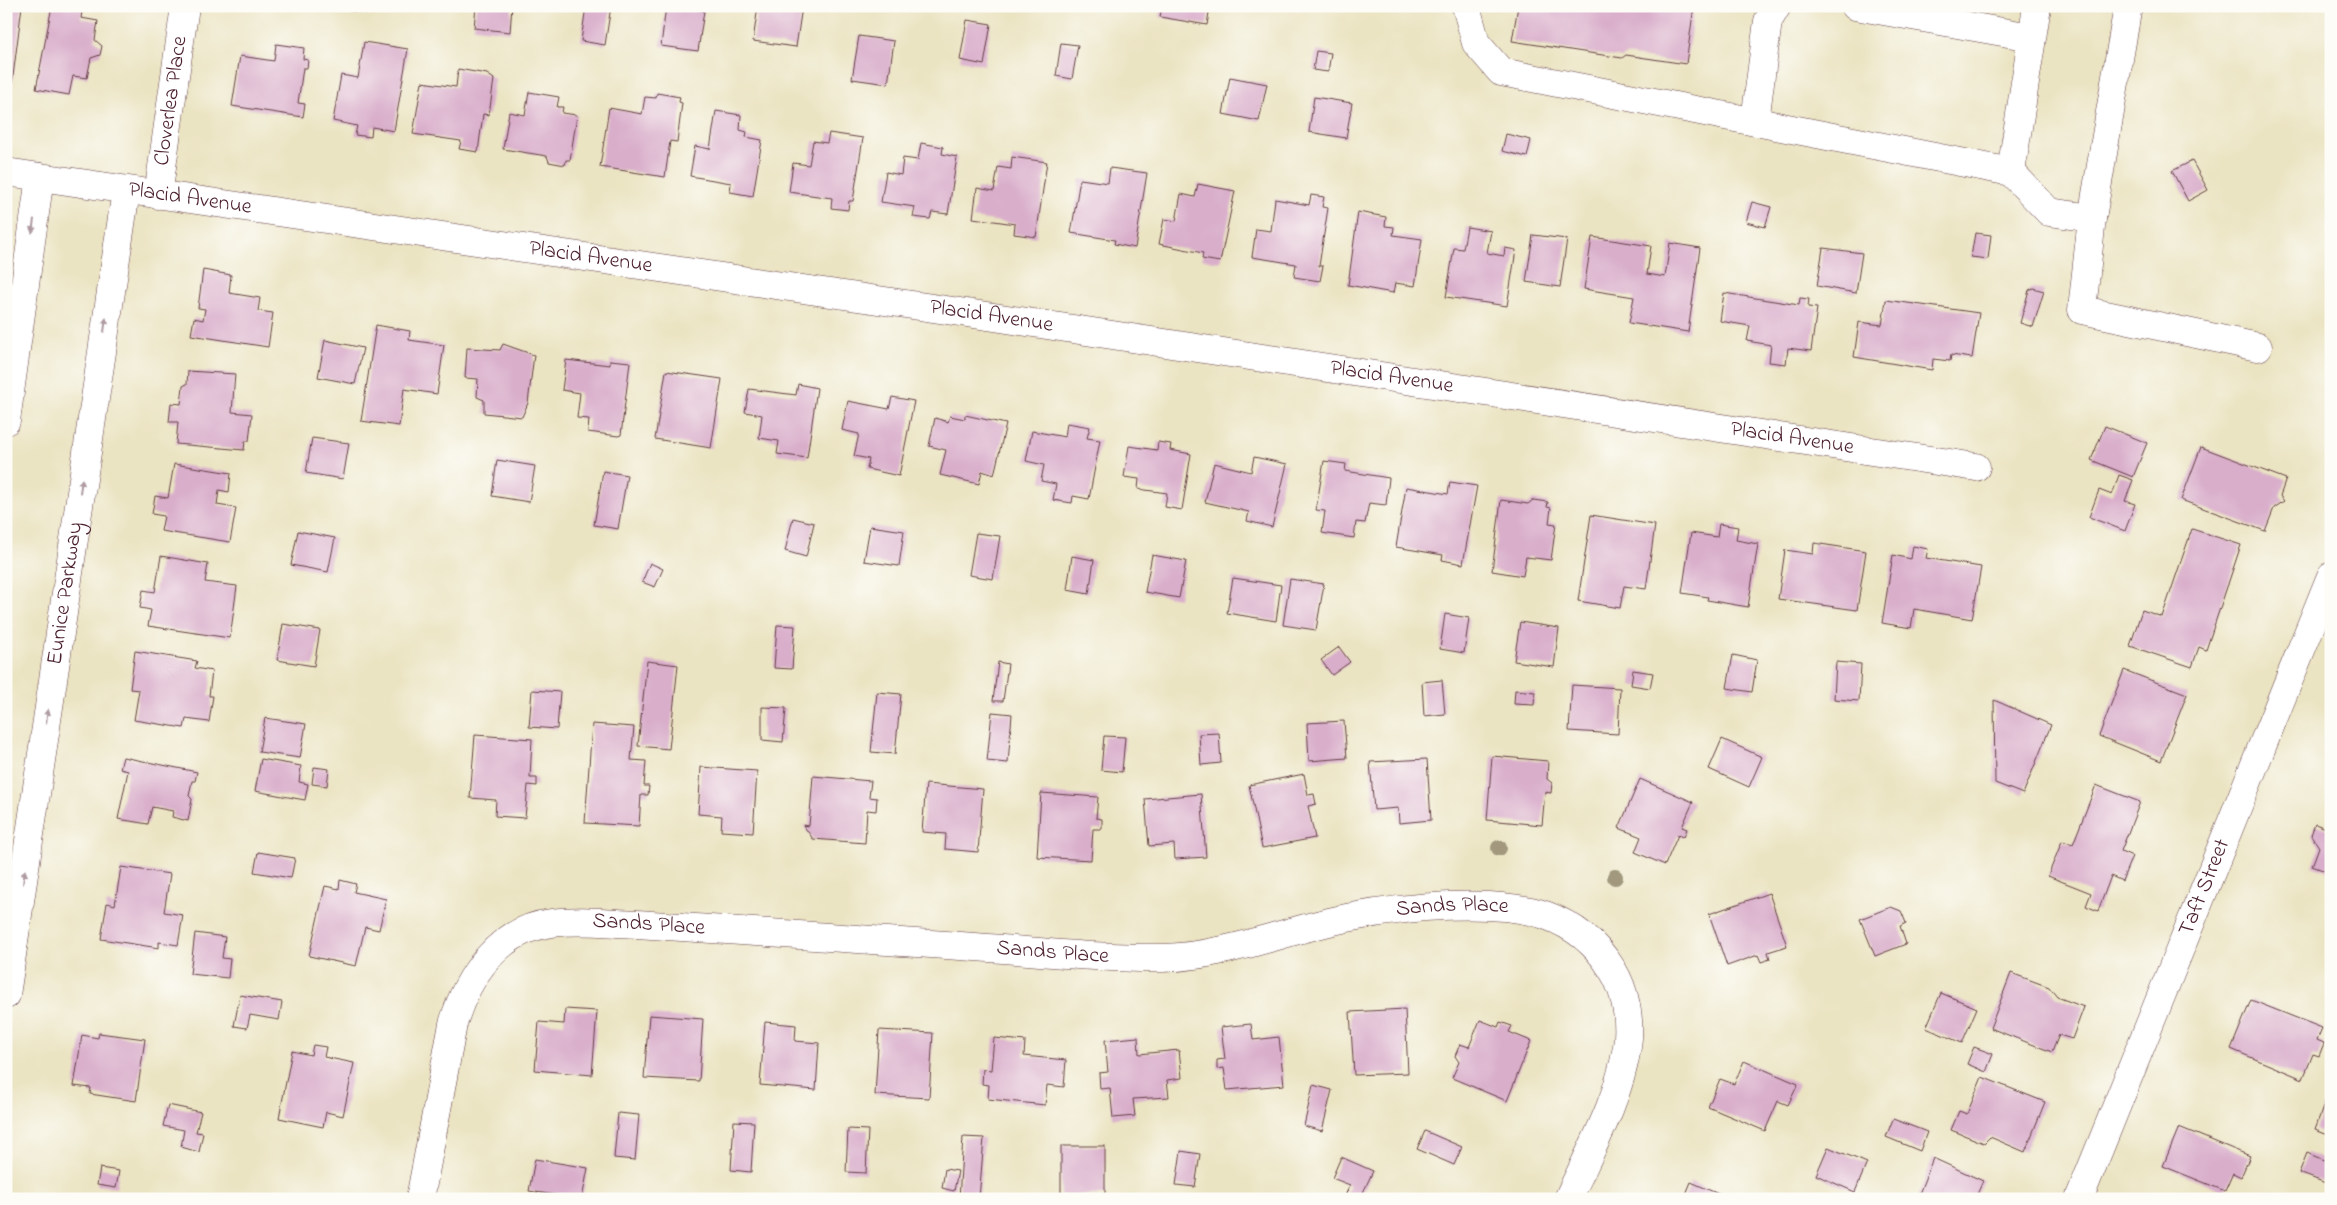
<svg xmlns="http://www.w3.org/2000/svg" width="2337" height="1205" font-family="'Indie Flower',sans-serif">
<rect width="100%" height="100%" fill="#fdfcf7"/>
<filter id="ink" filterUnits="userSpaceOnUse"><feTurbulence type="fractalNoise" baseFrequency=".02" numOctaves="2"/><feDisplacementMap in="SourceGraphic" scale="10" xChannelSelector="R" yChannelSelector="G"/><feConvolveMatrix kernelMatrix="1 2 1 2 8 2 1 2 1" color-interpolation-filters="sRGB"/></filter>
<filter id="wash" filterUnits="userSpaceOnUse"><feTurbulence type="fractalNoise" baseFrequency=".0096" numOctaves="4" result="noise"/><feDisplacementMap in="SourceGraphic" scale="20" xChannelSelector="R" yChannelSelector="G"/><feGaussianBlur stdDeviation="1.12" result="paint"/><feColorMatrix in="noise" values="0 0 0 0 0 0 0 0 0 0 0 0 0 0 0 0 0 1.4 0 .05"/><feComposite in="paint" operator="in"/></filter>
<g filter="url(#wash)">
<rect width="100%" height="100%" fill="#ebe4c3"/>
<g id="blocks">
<g fill="#d9aecb">
<path d="M6,6H22L12,84L6,83Z"/>
<path d="M52,6H83L81,18L98,21L95,40L102,46L100,55L91,58L87,78L73,76L69,95L36,89Z"/>
<path d="M330,6H374L373,14L330,8Z"/>
<path d="M476,6H512L510,32L474,28Z"/>
<path d="M586,6H611L605,45L581,41Z"/>
<path d="M666,6H695V9L704,11L698,51L661,46Z"/>
<path d="M758,6L802,7L796,47L753,41Z"/>
<path d="M1162,6H1210L1207,25L1160,17Z"/>
<path d="M1518,6H1694L1686,64L1626,55L1622,58L1512,41Z"/>
<path d="M967,20L991,24L984,65L960,60Z"/>
<path d="M859,36L894,41L888,84L852,79Z"/>
<path d="M364,42L408,49L394,131L372,127L371,137L355,135L357,126L333,121L341,75L358,78Z"/>
<path d="M1061,43L1078,45L1072,79L1056,76Z"/>
<path d="M276,44L304,48L303,59L308,60L307,68H303L298,103L305,104L303,117L232,106L240,56L274,61Z"/>
<path d="M1316,51L1331,53L1328,72L1313,70Z"/>
<path d="M458,69L487,74L494,79L489,115L483,114L478,152L459,149L461,141L413,134L422,82L456,87Z"/>
<path d="M1230,77L1267,84L1259,121L1223,114Z"/>
<path d="M529,92L559,97L557,107H563L562,113L577,115L570,160H566L565,165L549,162L547,156L503,149L509,112L525,115Z"/>
<path d="M657,93L680,97L679,102L682,103L677,142L670,141L665,177L600,167L609,108L642,114L645,97L656,98Z"/>
<path d="M1314,97L1352,103L1346,138L1309,132Z"/>
<path d="M716,111L741,115L740,130L747,132L746,137L762,140L753,196L730,192L731,183L690,176L695,146L710,149Z"/>
<path d="M829,133L863,138L853,201H849L848,210L831,208L832,198L789,192L793,163L809,165L813,141L827,143Z"/>
<path d="M1506,134L1531,140L1527,157L1502,151Z"/>
<path d="M921,143L943,147L942,154L957,157L948,214L932,212L930,219L913,217L915,207L881,202L886,172L901,175L903,158L918,160Z"/>
<path d="M1012,157L1047,162L1036,237L1014,234L1015,224L973,218L977,188L994,191L998,167L1011,169Z"/>
<path d="M2192,161L2208,190L2188,201L2172,171Z"/>
<path d="M1110,168L1147,173L1135,248L1114,244L1115,240L1071,233L1080,179L1108,183Z"/>
<path d="M1198,184L1235,191L1220,262L1202,259L1203,253L1159,244L1164,219L1176,221L1181,194L1195,197Z"/>
<path d="M1311,195L1324,197L1322,207L1328,208L1319,266H1323L1320,281L1294,277L1296,264L1252,257L1256,229L1271,231L1275,199L1309,205Z"/>
<path d="M1752,202L1771,207L1765,227L1746,222Z"/>
<path d="M1358,212L1386,217L1385,226L1394,227L1393,235L1422,239L1415,286L1395,283L1393,293L1348,285Z"/>
<path d="M1467,227L1491,231L1487,253L1504,256L1505,248L1516,250L1507,306L1446,297L1454,248L1463,249Z"/>
<path d="M1975,233L1991,235L1988,259L1971,257Z"/>
<path d="M1533,235L1567,239L1560,287L1526,282Z"/>
<path d="M1592,237L1651,246L1647,274L1665,277L1670,243L1700,248L1688,332L1629,323L1634,297L1584,289Z"/>
<path d="M1823,248L1862,253L1856,293L1817,286Z"/>
<path d="M203,270L231,275L229,293L260,298L258,311L273,313L268,347L191,335L194,318L203,320L205,309L198,308Z"/>
<path d="M2033,288L2044,291L2033,327L2020,323L2029,290Z"/>
<path d="M1724,293L1799,305L1800,298L1809,299L1808,307L1817,308L1811,351L1788,348L1786,364L1769,362L1771,345L1747,341L1750,326L1720,321Z"/>
<path d="M1886,300L1979,313L1972,358L1951,355L1950,361L1933,359L1932,370L1854,357L1859,322L1882,325Z"/>
<path d="M376,325L410,331L409,340L444,345L437,394L404,389L399,426L361,421Z"/>
<path d="M325,340L363,348L355,384L318,377Z"/>
<path d="M503,344L534,355L528,403L522,417L484,413V400L477,397L478,379L465,378L467,348L500,350Z"/>
<path d="M566,360L610,365V360L630,362L621,435L618,436L588,432L589,419L577,418L580,393L562,390Z"/>
<path d="M188,371L235,374L232,412L252,414L249,441H245L244,450L176,444L178,422H169L171,403L181,404L183,386L187,384Z"/>
<path d="M666,371L722,379L711,448L655,439Z"/>
<path d="M798,384L817,388L807,458L777,454L779,441L759,438L762,415L745,412L749,389L796,395Z"/>
<path d="M892,397L914,401L899,476L867,469L869,459L854,456L859,434L842,430L848,401L889,409Z"/>
<path d="M965,415L1006,424L994,475L982,471L979,484L940,475L946,450L929,446L935,418L948,422L950,416L965,419Z"/>
<path d="M1067,423L1090,427L1087,438L1100,440L1089,499L1073,496L1072,503L1053,500L1056,484L1041,481L1044,465L1026,461L1032,431L1065,437Z"/>
<path d="M2105,426L2147,443L2133,477L2091,460Z"/>
<path d="M312,438L349,443L343,479L306,473Z"/>
<path d="M1158,442L1171,444L1170,450L1191,454L1182,510L1165,507L1167,493L1138,489L1139,479L1124,477L1129,446L1157,450Z"/>
<path d="M2201,447L2286,479L2280,496L2284,501L2274,508L2265,531L2181,500Z"/>
<path d="M1254,457L1287,464L1272,527L1247,521L1249,512L1205,502L1214,463L1251,472Z"/>
<path d="M497,460L535,466L529,502L492,496Z"/>
<path d="M1324,461L1346,464L1345,471L1389,478L1386,505L1369,503L1365,523L1356,522L1354,538L1322,533L1325,511L1316,510Z"/>
<path d="M174,464L231,473L229,492L219,490L217,505L236,508L230,542L161,531L164,516L152,514L155,496L168,498Z"/>
<path d="M603,471L627,475L618,529L594,525Z"/>
<path d="M2119,475L2133,480L2125,501L2135,504L2125,531L2089,517L2099,490L2112,495Z"/>
<path d="M1450,482L1477,486L1463,564L1442,560L1443,555L1396,547L1406,487L1448,494Z"/>
<path d="M1501,500L1528,504L1533,500L1548,502L1547,507L1551,508L1549,523L1556,524L1551,560L1526,557L1523,576L1492,571Z"/>
<path d="M1591,515L1655,525L1646,589L1624,586L1620,608L1578,601Z"/>
<path d="M793,518L814,523L806,557L785,551Z"/>
<path d="M1719,524L1738,527L1736,540L1758,544L1748,607L1707,600L1708,597L1682,593L1691,533L1717,537Z"/>
<path d="M870,526L904,531L899,566L864,561Z"/>
<path d="M2192,529L2241,545L2206,650L2199,647L2192,667L2130,646L2142,610L2162,617Z"/>
<path d="M298,531L335,538L328,572L291,565Z"/>
<path d="M976,533L1000,536L993,579L969,575Z"/>
<path d="M1814,543L1866,551L1857,610L1778,599L1785,550L1813,554Z"/>
<path d="M1913,546L1928,549L1926,558L1981,567L1972,619L1914,609L1911,628L1882,623L1893,555L1911,559Z"/>
<path d="M1152,555L1186,561L1179,598L1145,592Z"/>
<path d="M161,556L208,564L205,582L237,586L230,638L148,626L151,610L140,608L143,590L155,592Z"/>
<path d="M1072,556L1094,560L1089,594L1067,590Z"/>
<path d="M650,563L663,569L655,587L642,582Z"/>
<path d="M1233,578L1281,585L1276,621L1227,613Z"/>
<path d="M1290,579L1324,584L1316,630L1283,625Z"/>
<path d="M1445,614L1469,618L1464,653L1440,649Z"/>
<path d="M1520,622L1559,628L1554,667L1514,661Z"/>
<path d="M283,624L320,630L314,666L277,660Z"/>
<path d="M777,625L795,626L792,669L774,668Z"/>
<path d="M1339,647L1350,662L1332,675L1321,660Z"/>
<path d="M135,651L197,661L195,668L212,671L209,696H213L209,722L186,719L184,728L134,720L139,690L130,689Z"/>
<path d="M1733,655L1757,660L1752,692L1727,688Z"/>
<path d="M647,661L678,665L669,749L638,746Z"/>
<path d="M998,662L1008,664L1003,701H993Z"/>
<path d="M1836,662L1861,664L1859,701L1834,699Z"/>
<path d="M1633,670L1653,673L1650,688L1631,685Z"/>
<path d="M2124,670L2187,694L2161,761L2099,736Z"/>
<path d="M1442,680L1445,714L1424,716L1422,682Z"/>
<path d="M1572,685L1620,688L1618,734L1569,731Z"/>
<path d="M532,690L560,692L557,729L529,727Z"/>
<path d="M1515,690L1535,692L1534,705L1514,704Z"/>
<path d="M877,692L901,694L895,754L871,752Z"/>
<path d="M1994,700L2051,725L2023,794L1995,783Z"/>
<path d="M762,707L786,708L783,742L762,740Z"/>
<path d="M992,712L1012,714L1008,763L987,761Z"/>
<path d="M265,718L306,724L300,758L259,752Z"/>
<path d="M1344,721L1347,758L1309,761L1307,723Z"/>
<path d="M592,724L634,727L631,760L646,761L644,786H649L648,795H641L639,826L585,823Z"/>
<path d="M1219,733L1221,763L1201,765L1199,734Z"/>
<path d="M475,735L532,739L530,778H537V786L528,785L525,818L495,816L496,800L470,798Z"/>
<path d="M1104,736L1125,737L1122,772L1101,770Z"/>
<path d="M1722,739L1762,757L1749,787L1709,769Z"/>
<path d="M1492,756L1548,761L1547,779L1552,783L1551,793L1545,792L1542,825L1487,820Z"/>
<path d="M123,757L197,772L195,781H192L189,796L192,799L188,821L172,817L173,811L152,807L148,824L118,819L128,771L120,769Z"/>
<path d="M261,759L301,766L299,782L308,784L305,800L255,791Z"/>
<path d="M1427,759L1431,820L1399,823L1398,808L1374,810L1370,762Z"/>
<path d="M314,767L329,769L327,786L312,784Z"/>
<path d="M701,767L757,771L753,833L721,831L722,816L698,814Z"/>
<path d="M1304,774L1308,795L1314,794L1316,804L1308,806L1315,838L1262,848L1249,785Z"/>
<path d="M813,776L871,781L869,797L877,798L876,811L867,810L865,843L813,839L803,825L809,826Z"/>
<path d="M1640,779L1693,802L1682,827L1687,829L1684,837L1678,835L1665,865L1635,852L1641,837L1619,828Z"/>
<path d="M926,784L983,789L978,852L945,849L946,834L922,832Z"/>
<path d="M2096,785L2140,802L2121,851L2132,856L2122,881L2111,876L2098,911L2086,906L2091,893L2048,876L2062,841L2073,844Z"/>
<path d="M1041,793L1098,797L1096,818L1102,819V829H1093L1091,860L1037,857Z"/>
<path d="M1201,794L1206,857L1175,859L1174,844L1149,846L1145,799Z"/>
<path d="M2315,824L2329,829L2331,825V873L2312,866L2319,847L2311,835Z"/>
<path d="M258,852L295,858L291,878L254,872Z"/>
<path d="M121,867L170,874L164,912L183,915L178,945L159,942V948L101,939L107,903L115,905Z"/>
<path d="M340,880L356,884L354,892L386,899L379,930L365,927L356,966L309,956L325,886L339,889Z"/>
<path d="M1769,893L1787,946L1768,952L1770,959L1761,962L1758,955L1727,966L1709,914Z"/>
<path d="M1891,907L1901,911L1906,923L1900,926L1906,944L1875,956L1860,919Z"/>
<path d="M195,933L225,937L222,958L230,959L228,978L190,974Z"/>
<path d="M2011,973L2049,987L2057,997L2084,1007L2072,1039L2059,1035L2052,1052L1990,1028Z"/>
<path d="M1941,993L1977,1008L1962,1043L1926,1028Z"/>
<path d="M240,995L282,1002L279,1020L250,1015L247,1028L234,1026Z"/>
<path d="M2251,1000L2322,1028L2317,1040L2324,1043L2319,1056L2313,1054L2303,1079L2231,1049Z"/>
<path d="M565,1009L597,1011L592,1075L535,1070L539,1022L564,1024Z"/>
<path d="M1405,1009L1408,1073L1354,1075L1350,1012Z"/>
<path d="M649,1015L703,1019L699,1081L644,1078Z"/>
<path d="M1480,1020L1498,1027L1500,1022L1512,1026L1509,1032L1531,1041L1507,1101L1452,1078L1459,1062L1455,1056L1460,1044L1469,1047Z"/>
<path d="M765,1022L796,1025L795,1041L819,1043L816,1090L760,1085Z"/>
<path d="M1251,1024L1253,1040L1279,1037L1284,1085L1227,1090L1224,1068L1217,1069V1060L1225,1059L1221,1027Z"/>
<path d="M879,1030L933,1033L929,1098L875,1095Z"/>
<path d="M99,1033L145,1039L136,1101L90,1094L91,1088L74,1086L82,1035L98,1038Z"/>
<path d="M1138,1037L1139,1054L1179,1050L1182,1078L1167,1080L1169,1097L1133,1099L1135,1116L1113,1118L1110,1088L1100,1089L1099,1073L1108,1072L1105,1040Z"/>
<path d="M994,1038L1025,1041L1024,1056L1066,1060L1064,1087L1047,1085L1045,1105L988,1099L989,1085L982,1084L983,1069L991,1070Z"/>
<path d="M313,1045L326,1047L324,1057L354,1063L343,1116L326,1112L323,1127L279,1118L292,1051L311,1055Z"/>
<path d="M1974,1047L1993,1054L1986,1072L1967,1064Z"/>
<path d="M1744,1061L1798,1084L1788,1105L1778,1101L1765,1131L1708,1107L1720,1079L1734,1084Z"/>
<path d="M1982,1077L2045,1102L2025,1152L1990,1137L1984,1143L1951,1130L1959,1111L1967,1114Z"/>
<path d="M1313,1085L1332,1090L1322,1131L1304,1126Z"/>
<path d="M2329,1091H2331V1135L2315,1129Z"/>
<path d="M168,1105L201,1112L196,1132L203,1133L199,1152L181,1147L184,1130L163,1126Z"/>
<path d="M618,1113L639,1115L635,1160L614,1158Z"/>
<path d="M1893,1119L1927,1132L1920,1151L1886,1137Z"/>
<path d="M734,1121L754,1122L751,1172L731,1170Z"/>
<path d="M2179,1127L2250,1156L2241,1177L2233,1173L2225,1191L2163,1166Z"/>
<path d="M848,1129L868,1130L866,1173L846,1172Z"/>
<path d="M1425,1131L1462,1147L1454,1165L1417,1149Z"/>
<path d="M963,1137L984,1138L979,1199H959Z"/>
<rect x="1061" y="1146" width="44" height="49"/>
<path d="M1828,1147L1867,1163L1855,1192L1816,1175Z"/>
<path d="M1181,1151L1200,1154L1195,1187L1176,1185Z"/>
<path d="M2307,1153L2331,1163V1185L2299,1173Z"/>
<path d="M1341,1157L1373,1171L1360,1199L1344,1198L1350,1185L1332,1178Z"/>
<path d="M1933,1158L1983,1181L1975,1199H1917Z"/>
<path d="M535,1159L588,1168L582,1199L529,1191Z"/>
<path d="M100,1168L119,1171L116,1188L97,1185Z"/>
<path d="M945,1169L958,1171L954,1191L942,1188Z"/>
<path d="M1691,1182L1730,1199H1684Z"/>
</g>
</g>
</g>
<g filter="url(#ink)">
<use href="#blocks" fill-opacity="0" stroke="#623d42" stroke-width="1"/>
<g fill="none" stroke-linecap="round" stroke-linejoin="round">
<g stroke="#623d42" stroke-width="29">
<g id="minor">
<path d="M1466,6L1476,43L1501,72L2011,172L2037,6"/>
<path d="M1855,6L2031,37"/>
<path d="M1755,121L1768,21L1777,6"/>
<path id="s1" d="M6,172L994,317L1976,467"/>
<path d="M2011,172L2049,212L2092,218L2128,6"/>
<path id="s2" d="M158,195L185,6"/>
<path d="M2092,218L2082,310L2258,347"/>
<path d="M6,421L40,177"/>
<path id="s3" d="M6,995L126,191"/>
<path id="s4" d="M420,1199L453,1024C467,976 499,929 552,923C580,919 609,923 637,924C750,932 862,939 975,947C1037,951 1100,959 1163,958C1228,956 1288,929 1352,917C1405,907 1493,898 1545,915C1573,925 1597,944 1612,969C1626,991 1631,1021 1627,1047C1619,1100 1590,1151 1568,1199"/>
<path id="s5" d="M2079,1199L2331,576"/>
</g>
</g>
<use href="#minor" stroke="#fff" stroke-width="28"/>
</g>
<g fill="#a1987e">
<circle cx="1499" cy="848" r="8"/>
<circle cx="1615" cy="877" r="8"/>
</g>
<defs><path id="oneway-solid" d="M-6-.8H1V-3.2L6.5 0L1 3.2V.8H-6Z" transform="scale(1.25)"/></defs>
<g fill="#ae9aa0">
<use href="#oneway-solid" transform="translate(33 226) rotate(98)"/>
<use href="#oneway-solid" transform="translate(105 325) rotate(-82)"/>
<use href="#oneway-solid" transform="translate(81 486) rotate(-82)"/>
<use href="#oneway-solid" transform="translate(47 716) rotate(-82)"/>
<use href="#oneway-solid" transform="translate(24 877) rotate(-82)"/>
</g>
</g>
<g text-anchor="middle" dominant-baseline="central" stroke-width="4.5" stroke-linejoin="round" paint-order="stroke">
<g font-size="22" fill="#4a1f2b" stroke="#fdfcf7">
<text stroke="none"><textPath href="#s2" startOffset="95">Cloverlea Place</textPath></text>
<text stroke="none"><textPath href="#s1" startOffset="186">Placid Avenue</textPath></text>
<text stroke="none"><textPath href="#s1" startOffset="591">Placid Avenue</textPath></text>
<text stroke="none"><textPath href="#s1" startOffset="996">Placid Avenue</textPath></text>
<text stroke="none"><textPath href="#s1" startOffset="1401">Placid Avenue</textPath></text>
<text stroke="none"><textPath href="#s1" startOffset="1806">Placid Avenue</textPath></text>
<text stroke="none"><textPath href="#s3" startOffset="406">Eunice Parkway</textPath></text>
<text stroke="none"><textPath href="#s5" startOffset="336">Taft Street</textPath></text>
<text stroke="none"><textPath href="#s4" startOffset="1235">Sands Place</textPath></text>
<text stroke="none"><textPath href="#s4" startOffset="425">Sands Place</textPath></text>
<text stroke="none"><textPath href="#s4" startOffset="830">Sands Place</textPath></text>
</g>
</g>
<rect width="2337" height="1205" fill="none" stroke="#fdfcf7" stroke-width="25"/>
</svg>
